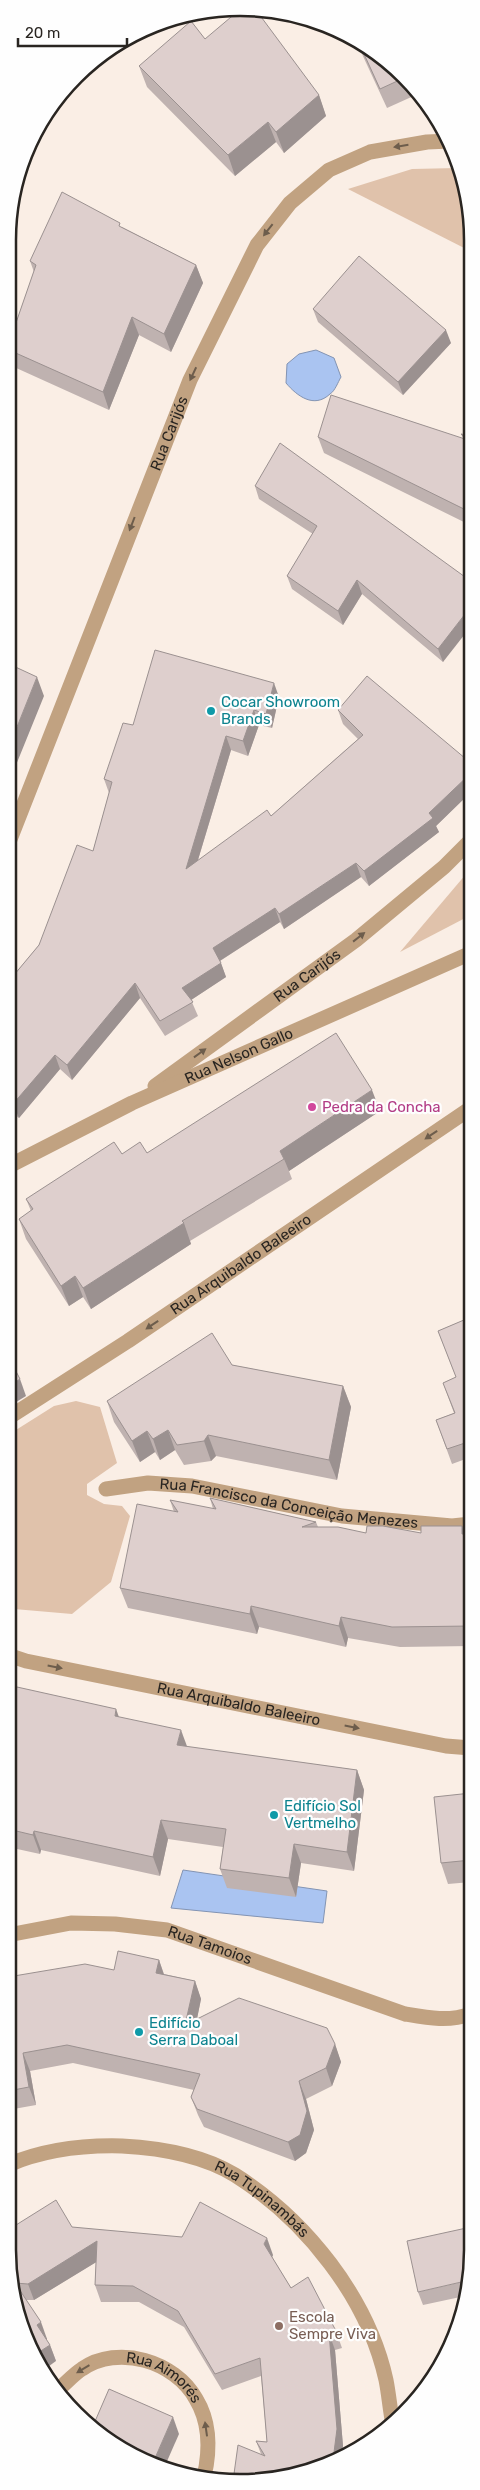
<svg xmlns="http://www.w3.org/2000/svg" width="480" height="2490" font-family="Rubik,sans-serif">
<rect width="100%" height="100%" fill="#faeee5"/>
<g fill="#e0c2ab">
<path d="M457,168L472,225V252L348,189L412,169Z"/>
<path d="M472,867L471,915L400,952Z"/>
<path d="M76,1401L100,1407L117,1463L87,1484V1495L104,1504L122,1506L130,1516L111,1582L72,1614L14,1609L8,1602V1435L54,1406Z"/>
</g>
<g fill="#aac4f1" stroke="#8394b3">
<path d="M316,350L334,358L341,377C338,382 335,391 330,394C314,409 297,396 286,383L287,364L299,354Z"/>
<path d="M183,1870L327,1891L323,1923L171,1908Z"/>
</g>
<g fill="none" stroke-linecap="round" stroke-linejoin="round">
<g stroke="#c1a281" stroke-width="15">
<path id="s1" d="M9,842L190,380L257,245L290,203L329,170L370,152L427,142L450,141"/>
<path id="s2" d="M155,1086L356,940L444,867L472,839"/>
<path id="s3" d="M9,1166L132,1103L471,953"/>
<path id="s4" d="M8,1418L128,1341L471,1108"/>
<path id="s5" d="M106,1489L148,1483L192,1486L342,1516L452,1526L471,1524"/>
<path id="s6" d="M8,1655L26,1661L446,1746L471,1748"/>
<path id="s7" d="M8,1935L71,1923L115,1924L167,1930L405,2014C428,2018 448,2022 471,2014"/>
<path id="s8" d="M8,2165C43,2150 84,2145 122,2146C160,2148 202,2155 235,2175C306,2220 368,2298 386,2380C389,2395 390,2410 393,2425"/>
<path id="s9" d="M59,2389C66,2383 74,2374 82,2369C118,2344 175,2361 196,2399C210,2422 210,2451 204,2477"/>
</g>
</g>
<g fill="#bfb2b0">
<path d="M205,39L319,95L326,116L284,153L276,142L235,176L147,87L139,66Z"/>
<path d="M356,41L405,76L418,94L387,108Z"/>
<path d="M122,227L196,265L203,283L171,352L139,335L109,410L14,367L9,355V343L34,272L30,261Z"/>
<path d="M313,309L451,343L403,395L318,322Z"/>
<path d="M461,434L472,436V526L324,453L318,437L463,438Z"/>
<path d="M255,486L472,582L443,662L362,594L343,625L292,589L287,576L313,534L259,499Z"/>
<path d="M279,697L272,728L259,725L248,756L231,750L198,860L271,816L358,739L343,724L338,710L472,764V791L436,826L439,832L369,886L361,877L284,929L280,922L220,961L226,977L191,1000L198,1016L165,1036L140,998L72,1080L60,1069L19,1118L9,1110V981L39,945L93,851L109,793L104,779L133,725Z"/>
<path d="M380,1111L289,1171L292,1179L190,1241L191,1244L91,1309L83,1297L69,1306L26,1239L19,1219L31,1211L26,1199L122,1154L147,1153Z"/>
<path d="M471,1317V1457L452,1464L436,1420L454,1413L443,1383L456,1377L438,1331Z"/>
<path d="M232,1365L343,1386L351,1407L337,1480L216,1456L211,1461L184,1465L175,1450L160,1460L155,1452L140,1462L114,1422L107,1401Z"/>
<path d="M210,1498L316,1522L318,1527L366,1533H421L462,1526L465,1534H471V1646L400,1647L348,1638L346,1647L259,1627L257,1634L128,1608L120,1588L174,1512L170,1500L213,1509Z"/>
<path d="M8,1685L119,1717L187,1747L357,1770L364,1790L354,1871L301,1863L296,1897L227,1888L220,1869L223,1847L168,1839L160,1876L41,1850L40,1854L8,1847Z"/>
<path d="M471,1793V1882L448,1884L441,1863Z"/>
<path d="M159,1960L164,1974L195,1981L201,1999L197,2019L335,2044L341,2062L332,2086L306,2099L314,2130L306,2153L295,2161L204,2127L198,2115L191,2097L194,2090L73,2063L30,2071L36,2105L8,2110V1977L114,1970Z"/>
<path d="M72,2227L273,2255L272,2257L291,2288L336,2331L342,2348L335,2350L343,2446L233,2481L261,2454L256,2441L267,2442L261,2376L222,2390L184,2327L139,2302H101L95,2285L96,2262L34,2300H26L47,2339H46L50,2345L56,2361L25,2339L8,2250Z"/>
<path d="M471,2280L465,2296L423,2305L418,2292Z"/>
</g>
<g fill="#9b9190">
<path d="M319,95L326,116L284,153L276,132Z"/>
<path d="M268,122L276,142L235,176L228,155Z"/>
<path d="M196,265L203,283L171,352L164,334Z"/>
<path d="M132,317L139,335L109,410L103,392Z"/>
<path d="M446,330L451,343L403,395L398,382Z"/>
<path d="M357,580L362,594L343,625L338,611Z"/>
<path d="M472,605V625L443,662L438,649Z"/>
<path d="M37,677L44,696L14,770L16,773L9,787V747Z"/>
<path d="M274,683L279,697L272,728L266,714Z"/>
<path d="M254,710L259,725L248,756L243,741Z"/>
<path d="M226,736L231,750L191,883L186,869Z"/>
<path d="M472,772V791L436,826L439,832L369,886L364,871L429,813Z"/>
<path d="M356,863L361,877L284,929L279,914Z"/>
<path d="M275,908L280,922L218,962L213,948Z"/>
<path d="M221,963L226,977L188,1002L182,988Z"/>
<path d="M135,983L140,998L72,1080L67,1065Z"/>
<path d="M55,1055L60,1069L19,1118L13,1104Z"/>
<path d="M372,1090L380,1111L289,1171L284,1159L280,1151Z"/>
<path d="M184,1223L191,1244L91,1309L83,1288Z"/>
<path d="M75,1276L83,1297L69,1306L61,1286Z"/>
<path d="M20,1379L26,1396L8,1407V1387Z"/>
<path d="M343,1386L351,1407L337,1480L329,1460Z"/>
<path d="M168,1430L175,1450L160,1460L153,1439Z"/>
<path d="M147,1431L155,1452L140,1462L132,1441Z"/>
<path d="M208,1435L216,1456L211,1461L204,1441Z"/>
<path d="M462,1526L469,1546L462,1534Z"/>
<path d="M251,1606L259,1627L257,1634L250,1614Z"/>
<path d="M341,1617L348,1638L346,1647L339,1626Z"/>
<path d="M116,1709L123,1728L115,1716Z"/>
<path d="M181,1730L188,1749L177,1745Z"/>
<path d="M357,1770L364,1790L354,1871L347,1852Z"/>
<path d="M161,1820L168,1839L160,1876L153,1857Z"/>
<path d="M34,1831L41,1850L40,1854L33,1835Z"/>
<path d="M294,1844L301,1863L296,1897L289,1878Z"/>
<path d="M159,1960L165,1978L156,1973Z"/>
<path d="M195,1981L201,1999L192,2043L185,2025Z"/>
<path d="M335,2044L341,2062L332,2086L326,2068Z"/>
<path d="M23,2053L30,2071L36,2105L29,2087Z"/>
<path d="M299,2081L306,2099L314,2130L306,2153L295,2161L288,2142Z"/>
<path d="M267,2238L273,2255L270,2261L264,2244Z"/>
<path d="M97,2241L103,2258L34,2300L28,2284Z"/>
<path d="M41,2322L47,2339L43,2342L37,2325Z"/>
<path d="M329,2333L335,2350L343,2446L342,2455L333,2460Z"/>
<path d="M50,2345L56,2361L45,2369L36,2354Z"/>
<path d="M173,2417L179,2434L164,2468L152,2465Z"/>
</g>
<g fill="#decfcd" stroke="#9b9190">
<path d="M256,10L319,95L276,132L268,122L228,155L139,66L191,21L205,39L237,12Z"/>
<path d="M359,43L405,76L406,77L380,89Z"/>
<path d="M62,192L120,223L119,226L196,265L164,334L132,317L103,392L9,350V343L36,265L30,261Z"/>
<path d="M359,256L446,330L398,382L313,309Z"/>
<path d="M331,395L468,440L461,434L472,436V513L318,437Z"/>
<path d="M280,443L472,582V605L438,649L357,580L338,611L287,576L317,526L255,486Z"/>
<path d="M155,650L274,683L266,714L254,710L243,741L226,736L186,869L267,810L271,816L363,735L338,710L367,676L472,764V772L429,813L433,818L364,871L356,863L279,914L275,908L213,948L221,963L182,988L193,1002L160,1021L135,983L67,1065L55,1055L13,1104L9,1100V981L39,945L77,845L93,851L112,782L104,779L123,723L133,725Z"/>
<path d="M9,664L37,677L9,747Z"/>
<path d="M336,1033L372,1090L280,1151L284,1159L182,1221L184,1223L83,1288L75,1276L61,1286L19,1219L33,1209L26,1199L114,1142L122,1154L140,1142L147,1153Z"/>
<path d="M471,1317V1441L447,1449L436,1420L455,1413L443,1383L456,1377L438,1331Z"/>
<path d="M212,1333L232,1365L343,1386L329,1460L208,1435L204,1441L177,1445L168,1430L153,1439L147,1431L132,1441L107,1401Z"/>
<path d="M8,1356L20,1379L8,1387Z"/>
<path d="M210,1498L316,1522L302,1527H338L366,1533L367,1526H383L421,1533V1526H462V1534H471V1626L392,1627L341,1617L339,1626L251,1606L250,1614L120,1588L137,1504L178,1512L170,1500L216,1509Z"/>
<path d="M8,1685L116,1709L115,1716L181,1730L177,1745L357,1770L347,1852L294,1844L289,1878L220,1869L226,1829L161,1820L153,1857L34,1831L33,1835L8,1829Z"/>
<path d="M471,1793V1860L441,1863L434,1797Z"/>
<path d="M118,1951L159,1960L156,1973L195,1981L185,2025L239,1998L327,2028L335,2044L326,2068L299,2081L307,2111L300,2135L288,2142L197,2109L191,2097L200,2074L67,2045L23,2053L29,2087L8,2091V1977L85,1964L114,1970Z"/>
<path d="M56,2200L72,2227L182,2237L200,2202L267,2238L264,2244L291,2288L308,2277L336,2331L329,2333L337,2429L333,2460L314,2470L233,2481L238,2445L265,2456L256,2441L267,2442L260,2358L215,2374L178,2311L133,2286L95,2285L97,2241L28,2284L15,2283L41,2322L37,2325L50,2345L36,2354L25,2339L8,2250V2230Z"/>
<path d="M471,2227L470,2280L418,2292L407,2241Z"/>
<path d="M109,2389L173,2417L152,2465L93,2426Z"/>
</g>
<defs><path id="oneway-solid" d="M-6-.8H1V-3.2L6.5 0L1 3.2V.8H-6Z" transform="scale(1.25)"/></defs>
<g fill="#6d5d4c">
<use href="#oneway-solid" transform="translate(401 146) rotate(171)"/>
<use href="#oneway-solid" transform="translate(268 230) rotate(128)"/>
<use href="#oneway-solid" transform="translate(193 374) rotate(115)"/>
<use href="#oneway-solid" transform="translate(132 524) rotate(111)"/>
<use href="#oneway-solid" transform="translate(359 937) rotate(-38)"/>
<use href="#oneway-solid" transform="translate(200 1053) rotate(-36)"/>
<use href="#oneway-solid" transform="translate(431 1135) rotate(146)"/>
<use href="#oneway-solid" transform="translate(152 1325) rotate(146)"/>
<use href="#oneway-solid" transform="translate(55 1667) rotate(11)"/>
<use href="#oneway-solid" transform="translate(352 1727) rotate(11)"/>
<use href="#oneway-solid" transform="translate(83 2369) rotate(149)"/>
<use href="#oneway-solid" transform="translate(206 2429) rotate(-98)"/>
</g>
<g fill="#0f9aa8" stroke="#fefefe" stroke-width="2">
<circle cx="211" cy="711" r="5"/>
<circle cx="274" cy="1815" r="5"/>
<circle cx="139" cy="2032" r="5"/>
</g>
<circle fill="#d1479c" stroke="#fefefe" stroke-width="2" cx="312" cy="1107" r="5"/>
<circle fill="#8d6e63" stroke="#fefefe" stroke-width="2" cx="279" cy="2326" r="5"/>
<g text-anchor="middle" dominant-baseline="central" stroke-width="4.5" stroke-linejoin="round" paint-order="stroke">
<g font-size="15" fill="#292521" stroke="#fefefe">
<text stroke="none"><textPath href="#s1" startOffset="439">Rua Carijós</textPath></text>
<text stroke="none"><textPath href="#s2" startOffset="188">Rua Carijós</textPath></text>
<text stroke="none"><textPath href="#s3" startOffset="255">Rua Nelson Gallo</textPath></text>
<text stroke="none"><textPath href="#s4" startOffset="279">Rua Arquibaldo Baleeiro</textPath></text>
<text stroke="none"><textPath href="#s5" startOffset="185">Rua Francisco da Conceição Menezes</textPath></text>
<text stroke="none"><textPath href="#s6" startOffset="236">Rua Arquibaldo Baleeiro</textPath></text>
<text stroke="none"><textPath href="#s7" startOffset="206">Rua Tamoios</textPath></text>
<text stroke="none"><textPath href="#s8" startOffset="270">Rua Tupinambás</textPath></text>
<text stroke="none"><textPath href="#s9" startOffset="121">Rua Aimorés</textPath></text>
</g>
<g font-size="15" fill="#0d838f" stroke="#fefefe" text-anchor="start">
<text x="221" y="702">Cocar Showroom<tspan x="221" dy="17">Brands</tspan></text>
<text x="284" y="1806">Edifício Sol<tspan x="284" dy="17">Vertmelho</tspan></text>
<text x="149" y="2023">Edifício<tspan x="149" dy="17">Serra Daboal</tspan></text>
</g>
<g font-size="15" fill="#b23c85" stroke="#fefefe" text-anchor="start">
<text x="322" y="1107">Pedra da Concha</text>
</g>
<g font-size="15" fill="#785e54" stroke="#fefefe" text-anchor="start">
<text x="289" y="2317">Escola<tspan x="289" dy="17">Sempre Viva</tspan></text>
</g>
</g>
<path d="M0 0H480V2490H0ZM240 16H240A224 224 0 0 1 464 240V2250A224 224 0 0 1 240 2474H240A224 224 0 0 1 16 2250V240A224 224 0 0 1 240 16Z" fill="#fefefe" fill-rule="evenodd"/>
<path fill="none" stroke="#292521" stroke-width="2.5" d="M240 16H240A224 224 0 0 1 464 240V2250A224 224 0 0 1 240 2474H240A224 224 0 0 1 16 2250V240A224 224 0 0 1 240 16Z"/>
<path d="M18 38v8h109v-8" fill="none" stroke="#292521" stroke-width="2.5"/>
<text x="25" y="38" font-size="15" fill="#292521" stroke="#fefefe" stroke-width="4" paint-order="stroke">20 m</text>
</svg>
